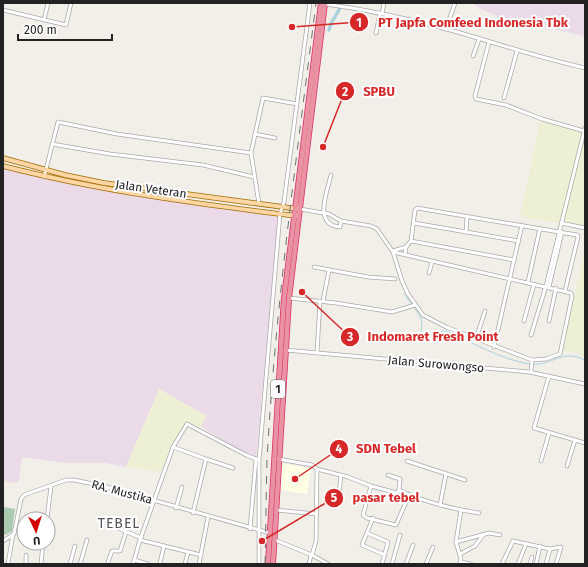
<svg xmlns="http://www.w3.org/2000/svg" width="588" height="567" font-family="'Fira Sans',sans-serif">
<rect width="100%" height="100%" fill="#f2efe9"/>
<g fill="#ebdbe8">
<path d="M472,3H585V36L501,18L481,9Z"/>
<path d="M3,166L102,189L280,214L256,457L242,452L200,426L206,416L159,389L126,467L105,463H64L22,457L19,481L16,483L3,481Z"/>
</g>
<path fill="#ffffe5" d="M282,463L311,469L307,494L280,490Z"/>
<g fill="#eef0d5">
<path d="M540,122L561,125L585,134V227L520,217Z"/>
<path d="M585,249V357L575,352L562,351Z"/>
<path d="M159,389L207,416L199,429L188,423L173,447L164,472L126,467Z"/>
</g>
<path fill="#aacbaf" d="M3,507L15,509L12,531L6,535L3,534Z"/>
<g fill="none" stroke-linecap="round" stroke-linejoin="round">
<g stroke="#aad3df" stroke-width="1">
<path d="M404,294L412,305"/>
<path d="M414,307L422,320L421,334L426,338L442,331H446C471,342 503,360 529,364C552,367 561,348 585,360"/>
</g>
<path stroke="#aad3df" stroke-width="3.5" d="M329,30C331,19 340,13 341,3"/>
<g stroke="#a9a9a9" stroke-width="4.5">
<g id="minor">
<path d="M325,4C363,9 401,17 439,27C488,40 535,57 585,68"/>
<path d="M3,10L66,25L71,3"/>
<path d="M382,14L384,3"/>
<path d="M44,20L48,3"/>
<path d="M446,29L455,3"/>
<path d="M376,33L380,13"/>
<path d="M489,42L475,96L476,99L506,105L542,119L584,131"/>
<path d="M473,56L479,39"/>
<path d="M504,98L517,51"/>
<path d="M255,134L275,138"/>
<path d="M52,144L110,154L203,165L254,177"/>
<path d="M331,175C327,192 313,225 340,227L341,221"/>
<path d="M44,177L58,122L117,134L251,153"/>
<path d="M259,204L251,153L263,98L297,104"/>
<path d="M300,209L329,214L341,221L371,226L377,229L393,252L402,281L408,294L423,315L446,327L532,360L531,372"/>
<path d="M414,223L519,241"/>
<path d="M561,223L585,228"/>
<path d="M466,232L467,217"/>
<path d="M411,241L514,260"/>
<path d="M393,251L406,247"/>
<path d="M393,252L571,293L572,296L560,354L546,359L532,360"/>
<path d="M405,254L406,247L411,241L415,210L417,208L577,235L578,237L565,291"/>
<path d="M314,267L368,277L395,279"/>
<path d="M429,273L432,262"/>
<path d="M528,282L540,228"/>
<path d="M549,287L562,232"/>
<path d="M289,298L336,303L392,312L415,305"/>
<path d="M323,301L329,270"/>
<path d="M524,321L534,284"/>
<path d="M549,321L556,288"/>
<path d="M531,335L546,286L585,128"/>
<path d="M476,339L485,311"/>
<path d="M494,347L522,225"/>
<path d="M285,350L529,372L585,384"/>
<path d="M317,353L320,301"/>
<path d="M549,376L534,428L585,443"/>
<path d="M173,447L206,459"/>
<path d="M278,459L312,465L317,469L348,477L371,486L363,515L367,518L396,525L409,495"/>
<path d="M407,461L465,480"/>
<path d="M541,461L549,433"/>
<path d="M567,466L575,440"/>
<path d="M388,475L400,479L399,490C424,502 452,509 479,513"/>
<path d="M371,486L397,493L399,490"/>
<path d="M338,505L341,475"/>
<path d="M440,505L446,474"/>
<path d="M176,508L182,487"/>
<path d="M276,510L316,514"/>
<path d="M193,513L206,459L233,468"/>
<path d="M373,518L362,545L385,555"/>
<path d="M47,519L51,486"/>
<path d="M118,528L141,538"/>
<path d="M250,529L256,459"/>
<path d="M367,533L388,542L382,564"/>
<path d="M140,540L201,555"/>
<path d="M275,540L312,555L328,564"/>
<path d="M3,541L14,534L21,499L24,495L66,480H74L103,486L270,533"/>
<path d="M456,542L489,533L500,535"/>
<path d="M460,554L475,546L483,535"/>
<path d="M312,555L316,541L317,469"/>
<path d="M134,560L148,564"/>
<path d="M108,562L112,551H120L126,532"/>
<path d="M461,562L471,564"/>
<path d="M160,563L164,546"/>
<path d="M8,564L13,534"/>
<path d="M26,564V555"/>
<path d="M41,564L43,543"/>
<path d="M70,564L75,546"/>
<path d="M80,564L87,540"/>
<path d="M133,564L140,540L173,447L187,424L246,455L259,460"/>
<path d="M185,564L188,552"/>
<path d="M199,564L208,517"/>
<path d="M259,564V460L280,214L284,202L310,3"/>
<path d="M309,564L311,555"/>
<path d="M392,564L400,535"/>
<path d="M406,564L413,545"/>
<path d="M426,564L433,547"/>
<path d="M460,564L461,559L456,542L461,510"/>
<path d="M502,564L513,541L550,549L561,547L556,564"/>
<path d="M518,564L526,544"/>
<path d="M530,564L532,557"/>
<path d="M536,564L540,546"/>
<path d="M546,564L550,549"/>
</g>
</g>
<g stroke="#a06b00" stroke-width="5.5">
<g id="major">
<path d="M3,158L65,175L104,183L298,209"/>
<path d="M3,166C100,191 198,204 297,216"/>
</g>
</g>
<g stroke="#dc2a67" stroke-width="6">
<g id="highway">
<path d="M268,564L284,298L321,3"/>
<path d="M273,564L289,298L325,3"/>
</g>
</g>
<use href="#minor" stroke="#fff" stroke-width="3"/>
<use href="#major" stroke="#fcd6a4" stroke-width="4"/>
<use href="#highway" stroke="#e892a2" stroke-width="4.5"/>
<path stroke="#707070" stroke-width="1" stroke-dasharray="8 8" stroke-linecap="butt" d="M265,564C266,530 266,495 267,461C275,308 297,155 316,3"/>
</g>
<g text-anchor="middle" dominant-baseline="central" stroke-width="4" stroke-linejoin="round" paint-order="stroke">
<rect fill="#fff" stroke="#646464" stroke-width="1" x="271" y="380" width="14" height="18" rx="3"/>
<g font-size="11" font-weight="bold" fill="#222">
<text x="278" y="389">1</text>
</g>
<g font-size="12" fill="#222" stroke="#fff">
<text transform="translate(151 189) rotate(8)">Jalan Veteran</text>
<text transform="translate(436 364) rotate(5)">Jalan Surowongso</text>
<text transform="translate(122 492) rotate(15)">RA. Mustika</text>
</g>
<g font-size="14" letter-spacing="1" fill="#555" stroke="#fff">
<text x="119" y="523">TEBEL</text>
</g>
</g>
<path fill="none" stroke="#d62828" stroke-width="1.5" d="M292 27L359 22M323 147L345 91M302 292L350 337M295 479L339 449M262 541L334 498"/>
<g fill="#d62828" stroke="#fff" stroke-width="1.5">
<circle cx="292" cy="27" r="4"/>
<circle cx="323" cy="147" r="4"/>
<circle cx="302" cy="292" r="4"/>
<circle cx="295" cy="479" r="4"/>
<circle cx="262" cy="541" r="4"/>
<circle cx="359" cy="22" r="10"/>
<circle cx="345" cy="91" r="10"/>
<circle cx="350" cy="337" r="10"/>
<circle cx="339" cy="449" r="10"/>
<circle cx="334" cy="498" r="10"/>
</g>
<g font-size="12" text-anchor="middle" font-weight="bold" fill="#fff">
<text x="359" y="27">1</text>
<text x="345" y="96">2</text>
<text x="350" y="341">3</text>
<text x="339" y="453">4</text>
<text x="334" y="502">5</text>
</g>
<g font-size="13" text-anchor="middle" font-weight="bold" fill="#d62828" stroke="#fff" stroke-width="4" stroke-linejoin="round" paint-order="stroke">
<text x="473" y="27">PT Japfa Comfeed Indonesia Tbk</text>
<text x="379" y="96">SPBU</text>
<text x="433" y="341">Indomaret Fresh Point</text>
<text x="386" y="453">SDN Tebel</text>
<text x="386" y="502">pasar tebel</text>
</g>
<rect width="588" height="567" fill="none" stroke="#222222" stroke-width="8"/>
<g transform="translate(36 531) rotate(176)"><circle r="19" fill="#ffffff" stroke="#a7a7a7"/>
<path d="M0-3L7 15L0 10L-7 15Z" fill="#d40000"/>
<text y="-6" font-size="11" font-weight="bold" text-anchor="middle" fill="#222222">U</text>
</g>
<path d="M18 34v6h94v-6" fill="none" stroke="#222222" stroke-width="2"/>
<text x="24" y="34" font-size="12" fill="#222222" stroke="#ffffff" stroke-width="3" paint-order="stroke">200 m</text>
</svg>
